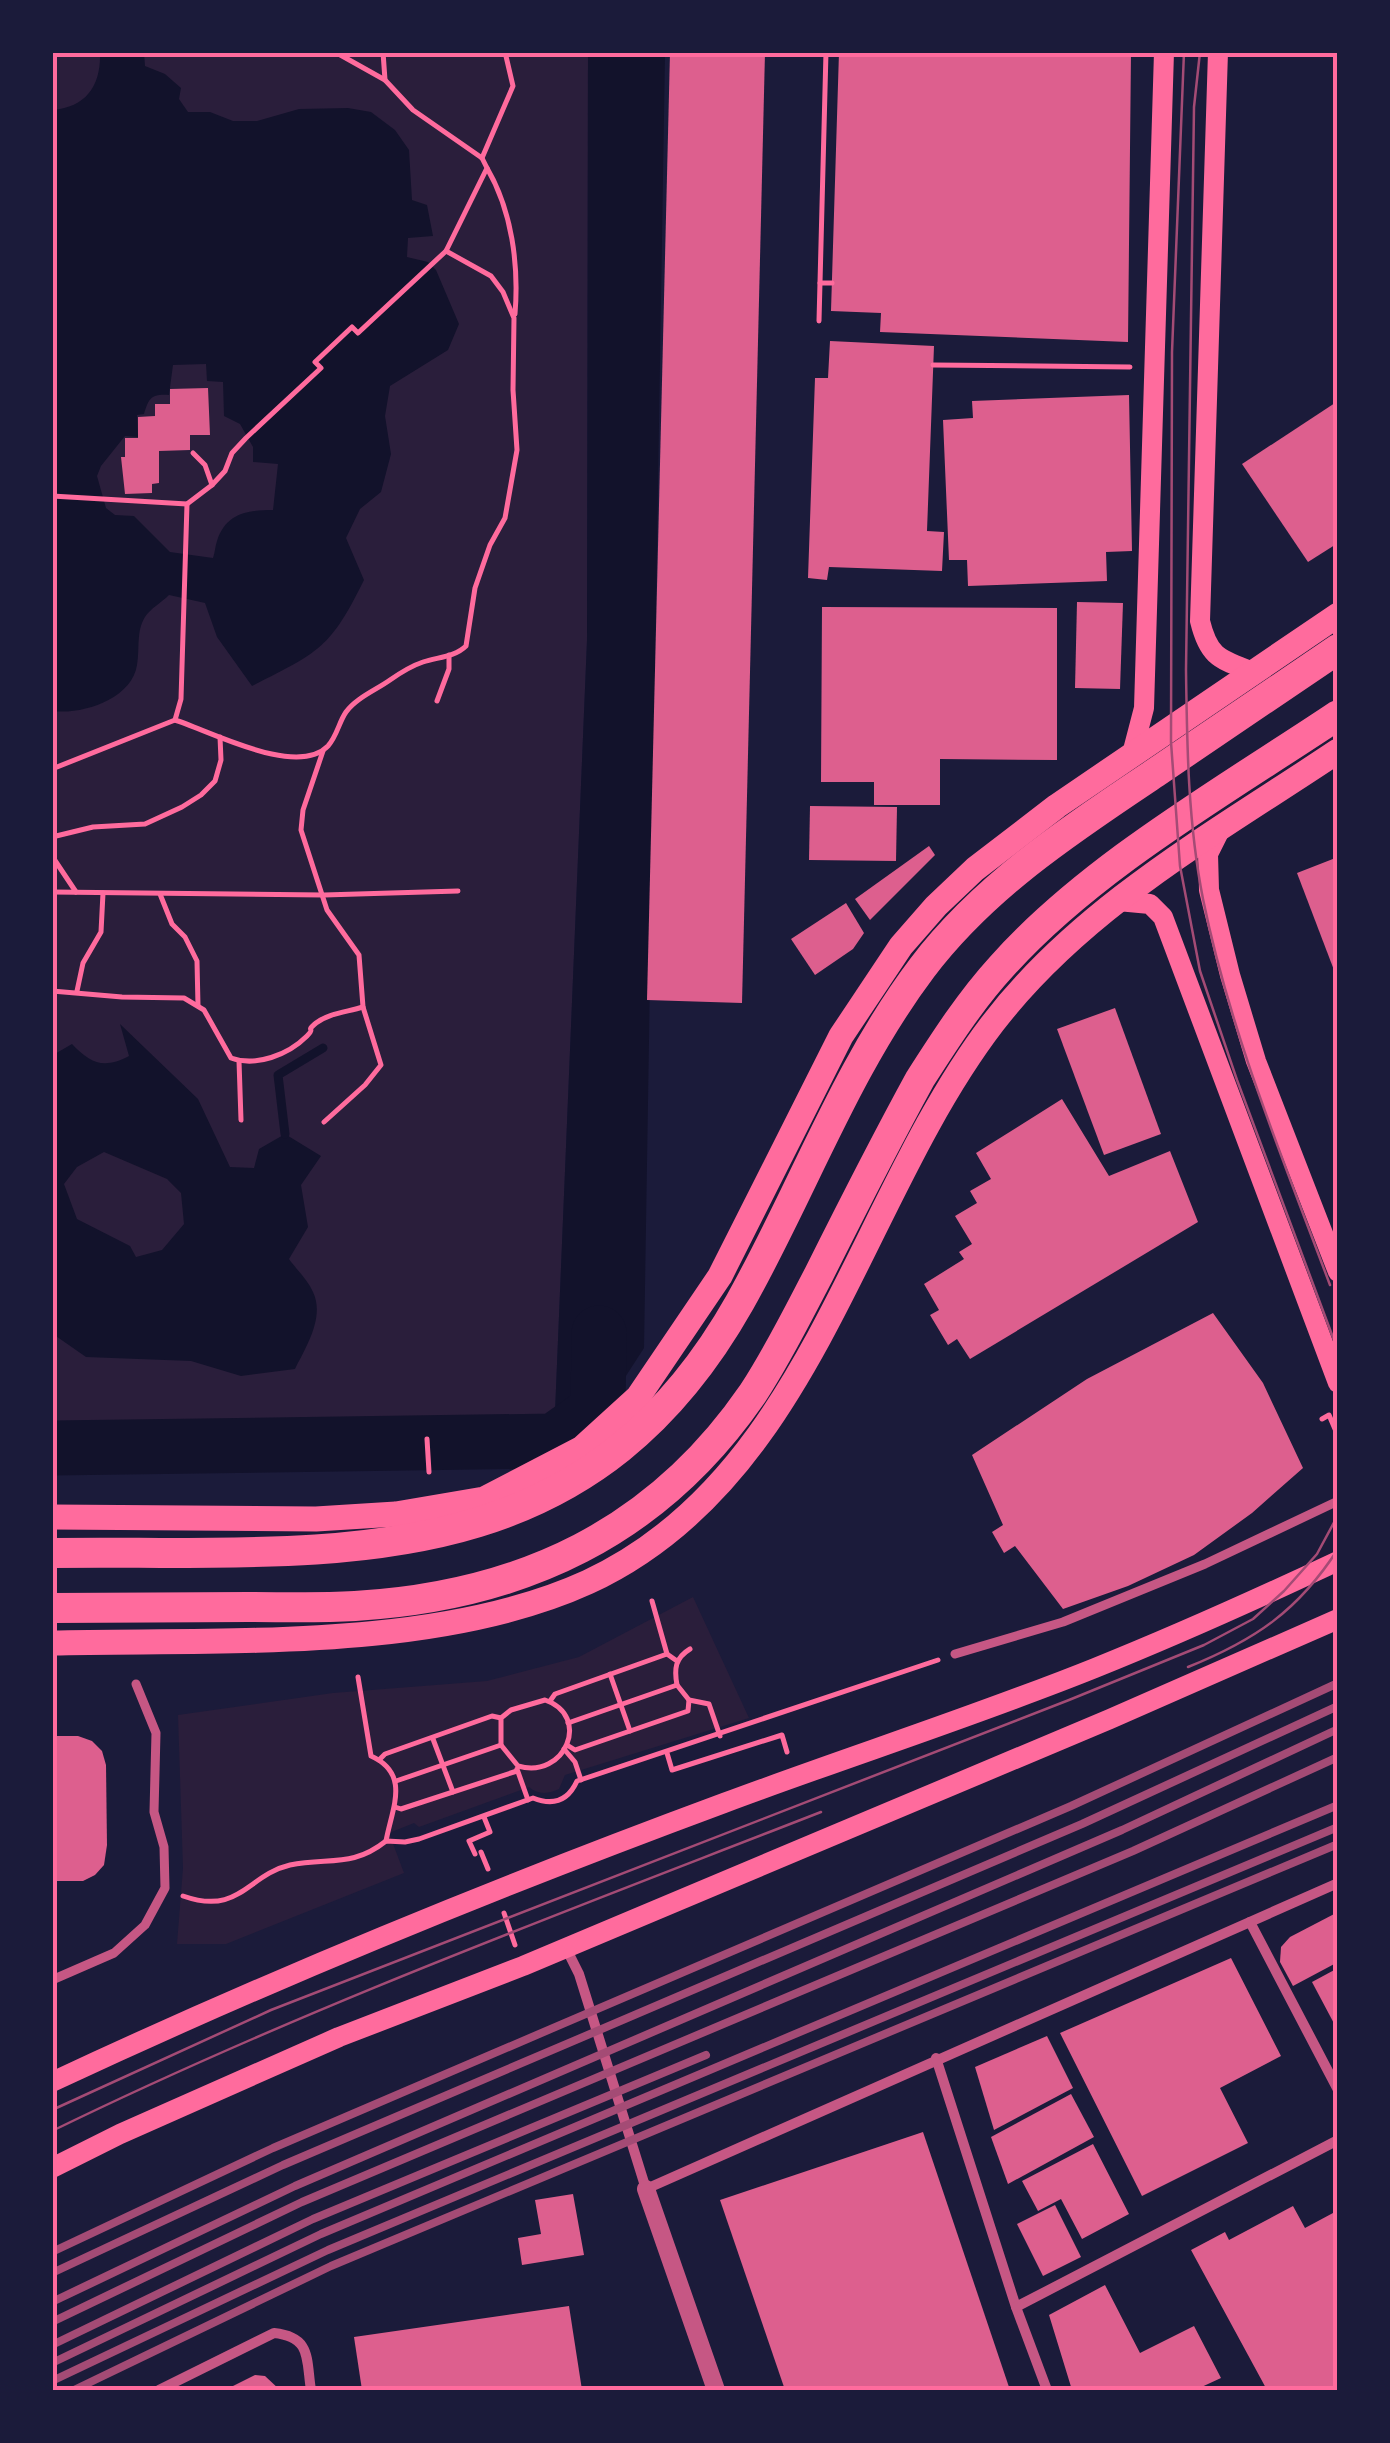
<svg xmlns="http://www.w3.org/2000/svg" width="1390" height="2443" font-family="'Space Grotesk',sans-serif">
<rect width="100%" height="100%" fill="#1b1b3a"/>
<g fill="#2a1e3b">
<path d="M52,53H588L587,641L554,1437L53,1443Z"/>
<path d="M693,1597L749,1718L565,1775L559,1789C549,1794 538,1795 529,1787L419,1827L414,1823L389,1833L404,1873L226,1944H177L183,1868L178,1715L333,1693L487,1681L579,1657Z"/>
</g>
<g fill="#12122b" fill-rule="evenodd">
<path d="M144,52L145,66L165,74L181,88L179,99L188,112H210L233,121H257L299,109L348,108L371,112L395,130L409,150L412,200L427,205L433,236L408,238L407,257L428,262L436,270L459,324L448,350L390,386L385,416L391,454L381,492L360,509L346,538L364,580C330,649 319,652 252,686L217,637L205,603L169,595C162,602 150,609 145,617C136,631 140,649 137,665C132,699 82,715 53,711V110C86,107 101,86 100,53ZM206,364L207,381L223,382L224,416L240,424L253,447V462L278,464L273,510C248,510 226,513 217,541C215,547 215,552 213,558L170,552L134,516L115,515L106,508L97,476L101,466L125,436L138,437L137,415L144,414C149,398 151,394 169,395L173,365Z"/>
<path d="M588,53H665L644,1348L613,1396L554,1437L587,641Z"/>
<path d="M120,1024L198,1099L230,1167L254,1168L259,1149L285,1134L321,1156L301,1185L308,1227L289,1259C296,1269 308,1280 313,1292C325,1317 306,1347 295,1369L241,1376L191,1361L86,1357L53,1334V1055L72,1044C91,1064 104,1069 129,1056ZM104,1152L167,1179L181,1193L184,1224L162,1250L136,1257L130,1246L77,1219L64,1184L77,1167Z"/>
</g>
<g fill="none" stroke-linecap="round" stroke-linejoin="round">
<path stroke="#12122b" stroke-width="9" d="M285,1134L278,1075L323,1048"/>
<path stroke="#12122b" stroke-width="55" d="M52,1448L554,1441L598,1410L599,1333"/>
</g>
<g fill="#dd5f8e">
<path d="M670,52H765L742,1003L647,1000Z"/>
<path d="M839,52H1131L1128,342L880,332L881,313L831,311Z"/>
<path d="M830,341L934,346L927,531L944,532L942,571L829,567L827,580L808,578L815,378H828Z"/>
<path d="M208,388L210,435H190V450L159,451V483L152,484V493L125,494L121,457H125V438H138V417L155,416V404H170V389Z"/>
<path d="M1129,395L1132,551L1106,552L1107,581L968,586L967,560H949L943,420L973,418L972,401Z"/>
<path d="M1338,401V543L1308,562L1242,464Z"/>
<path d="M1077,602L1123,603L1120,689L1075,688Z"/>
<path d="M822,607L1057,608V760L940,759V805H874V782H821Z"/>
<path d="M810,806L897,807L896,861L809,860Z"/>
<path d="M929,846L935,855L870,920L855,899Z"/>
<path d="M1338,857V978H1337L1297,873Z"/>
<path d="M846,903L864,933L853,949L815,975L791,939Z"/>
<path d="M1115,1008L1161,1134L1104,1155L1057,1029Z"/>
<path d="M1062,1099L1109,1176L1170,1151L1198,1222L970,1359L957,1339L948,1345L930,1315L939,1310L924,1284L964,1259L959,1252L972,1244L955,1216L977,1203L970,1191L991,1179L976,1153Z"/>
<path d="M1213,1313L1263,1383L1303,1468L1252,1513L1194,1555L1128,1586L1063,1609L1015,1546L1004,1553L992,1532L1003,1525L972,1455L1087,1379Z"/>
<path d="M52,1736H78L92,1741L102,1751L106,1765L107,1845L104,1865L95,1875L83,1881H52Z"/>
<path d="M1338,1912V1962L1293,1986L1280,1962L1281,1947L1290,1937Z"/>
<path d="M1231,1958L1281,2056L1220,2088L1248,2143L1142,2196L1060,2033Z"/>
<path d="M1338,1968V2031L1312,1982Z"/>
<path d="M1047,2036L1073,2088L994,2130L975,2067Z"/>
<path d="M1071,2094L1094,2137L1008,2184L991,2137Z"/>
<path d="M923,2132L1010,2390H785L720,2200Z"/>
<path d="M1093,2144L1129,2214L1082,2239L1061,2199L1038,2211L1022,2181Z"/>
<path d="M573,2194L584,2255L522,2265L518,2238L541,2234L535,2200Z"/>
<path d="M1055,2205L1081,2257L1043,2276L1017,2224Z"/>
<path d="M1293,2206L1305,2228L1333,2213L1338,2221V2390H1267L1191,2250L1225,2232L1229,2240Z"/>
<path d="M1105,2285L1140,2353L1194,2326L1221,2378L1195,2390H1072L1049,2315Z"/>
<path d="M569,2306L582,2390H362L354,2337Z"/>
<path d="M255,2375L265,2376L280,2390H225Z"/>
</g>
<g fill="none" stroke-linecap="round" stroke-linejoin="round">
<g stroke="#ff6b9d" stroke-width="5">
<path d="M335,52L385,80"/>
<path d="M482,158L513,86L505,52"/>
<path d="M487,168C512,211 519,265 515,314"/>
<path d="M820,283H832"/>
<path d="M819,321L826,52"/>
<path d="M933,365L1130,367"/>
<path d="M193,453L205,465L212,485"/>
<path d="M52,496L187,504L212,485L225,471L232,453L246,438L321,368L315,362L352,327L358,333L446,251L487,168L482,158L413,110L385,80L383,52"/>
<path d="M437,701L449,669V655"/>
<path d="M175,720C210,731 297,778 328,746C337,736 339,722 346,712C356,698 376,690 390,680C400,673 411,666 423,662C438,657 455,657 466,646L475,588L490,545L505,518L517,450L513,390L514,318L503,292L491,276L446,251"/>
<path d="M323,751L303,810L301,830L327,910L359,955L363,1007L381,1065L365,1085L324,1122"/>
<path d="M52,769L175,720L181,699L187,504"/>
<path d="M52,837L93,827L145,824L182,807L201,795L215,781L221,760L220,737"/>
<path d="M52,856L76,892"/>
<path d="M52,892L324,895L458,891"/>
<path d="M160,894L172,924L185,937L197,961L198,1006"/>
<path d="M52,991L122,997L184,998L204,1010L231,1058C256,1067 288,1055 307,1036C317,1026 304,1033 316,1023C329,1013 347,1012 363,1007"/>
<path d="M77,991L83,963L101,932L103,893"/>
<path d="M239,1061L241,1120"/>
<path d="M1322,1419L1329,1415L1338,1436"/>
<path d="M427,1439L429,1472"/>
<path d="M652,1601L667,1654"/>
<path d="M610,1674L630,1731"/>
<path d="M358,1677L371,1756C411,1774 392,1808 386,1841"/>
<path d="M677,1685C674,1669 675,1658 690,1649"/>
<path d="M545,1700C592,1716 565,1780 518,1766L501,1745V1718L511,1710Z"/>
<path d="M550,1701L555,1694L667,1654L677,1661"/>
<path d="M568,1723L677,1685L689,1700L709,1704L720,1736"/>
<path d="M433,1739L453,1792"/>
<path d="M567,1745L575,1750L688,1711L689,1700"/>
<path d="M564,1749L575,1762L581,1780"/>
<path d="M667,1753L672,1770L782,1735L787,1752"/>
<path d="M379,1760L385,1754L492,1716L501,1718"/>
<path d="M517,1769L528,1800"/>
<path d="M396,1781L501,1745"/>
<path d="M395,1807L401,1809L517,1771"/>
<path d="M481,1852L488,1869"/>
<path d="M475,1854L469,1841L490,1832L484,1817"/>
<path d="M183,1896C240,1916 247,1875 290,1865C329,1857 352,1868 386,1841L405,1842L419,1839L533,1798C553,1806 568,1801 577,1781L938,1660"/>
<path d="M504,1913L515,1945"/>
</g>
<g stroke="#c65784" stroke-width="9">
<path d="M955,1654L1063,1622L1205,1564L1338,1501"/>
<path d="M52,1980L114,1953L145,1925L165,1888L164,1847L154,1812L156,1733L136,1684"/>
</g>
<g stroke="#c65784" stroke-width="10">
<path d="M1250,1922L1338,2090"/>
<path d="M566,1948L579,1974L646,2189L1338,1883"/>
<path d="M936,2058L1016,2307L1047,2390"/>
<path d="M1016,2307L1338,2140"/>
<path d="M159,2390L274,2333C312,2337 306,2359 311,2390"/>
</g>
<path stroke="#c65784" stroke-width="18" d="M646,2189L716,2390"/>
<g stroke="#ff6b9d" stroke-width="20">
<path d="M1218,52L1200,621C1209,658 1220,659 1253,672"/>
<path d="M1132,754L1144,708L1164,52"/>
<path d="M1220,830L1208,854L1209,890L1230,975L1256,1061L1338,1272"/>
<path d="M1118,901L1150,904L1163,917L1338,1383"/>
<path d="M52,2082C272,1979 497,1887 724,1803C847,1757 973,1717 1095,1668C1177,1635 1257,1599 1338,1561"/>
<path d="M52,2168L120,2134L339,2037L523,1966L1110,1719L1338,1619"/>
</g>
<g stroke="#ff6b9d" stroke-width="25">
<path d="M52,1517L316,1519L396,1514L484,1499L582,1448L638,1397L720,1276L841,1036L901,946L936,906L975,869L1057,806L1338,615"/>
<path d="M52,1643C219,1639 435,1652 588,1582C811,1479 855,1203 993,1023C1083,906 1217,832 1338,751"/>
</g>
<g stroke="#ff6b9d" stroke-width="30">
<path d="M52,1553C331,1550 581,1584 740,1302C802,1192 845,1070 922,968C984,886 1071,829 1155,773C1216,731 1277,690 1338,649"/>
<path d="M52,1608C118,1608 184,1607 249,1607C285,1607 320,1608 355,1606C522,1596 657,1533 753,1393C778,1355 798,1314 819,1274C852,1208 885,1143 920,1079C945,1040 970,1001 1001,967C1090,867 1226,790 1338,715"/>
</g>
<g stroke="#a44b75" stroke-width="2.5">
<path d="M1184,52L1172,352L1171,742L1180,866L1200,971L1237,1080L1338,1351"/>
<path d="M1200,52L1194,107L1186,670C1187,747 1188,823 1203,899C1230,1032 1283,1159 1330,1285"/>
<path d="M1188,1667C1255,1640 1298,1611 1338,1549"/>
<path d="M52,2110L271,2010L1069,1700L1204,1645L1253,1619L1284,1591L1317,1554L1338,1515"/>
<path d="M52,2131C302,2009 562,1913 821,1812"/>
</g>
<g stroke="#a44b75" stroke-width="8">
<path d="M52,2252L273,2148L1071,1806L1338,1683"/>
<path d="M52,2273L283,2165L1082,1824L1338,1706"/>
<path d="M52,2302L295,2186L1122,1830L1338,1729"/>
<path d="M52,2322L302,2202L1133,1851L1338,1757"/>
<path d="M52,2345L313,2219L706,2055"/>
<path d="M52,2363L321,2234L1338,1805"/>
<path d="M52,2381L328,2250L1338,1827"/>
<path d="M74,2390L331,2266L1338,1844"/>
</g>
</g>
<rect width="1390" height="2443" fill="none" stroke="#1b1b3a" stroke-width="110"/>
<rect x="55" y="55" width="1280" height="2333" fill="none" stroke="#ff6b9d" stroke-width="4"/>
</svg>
